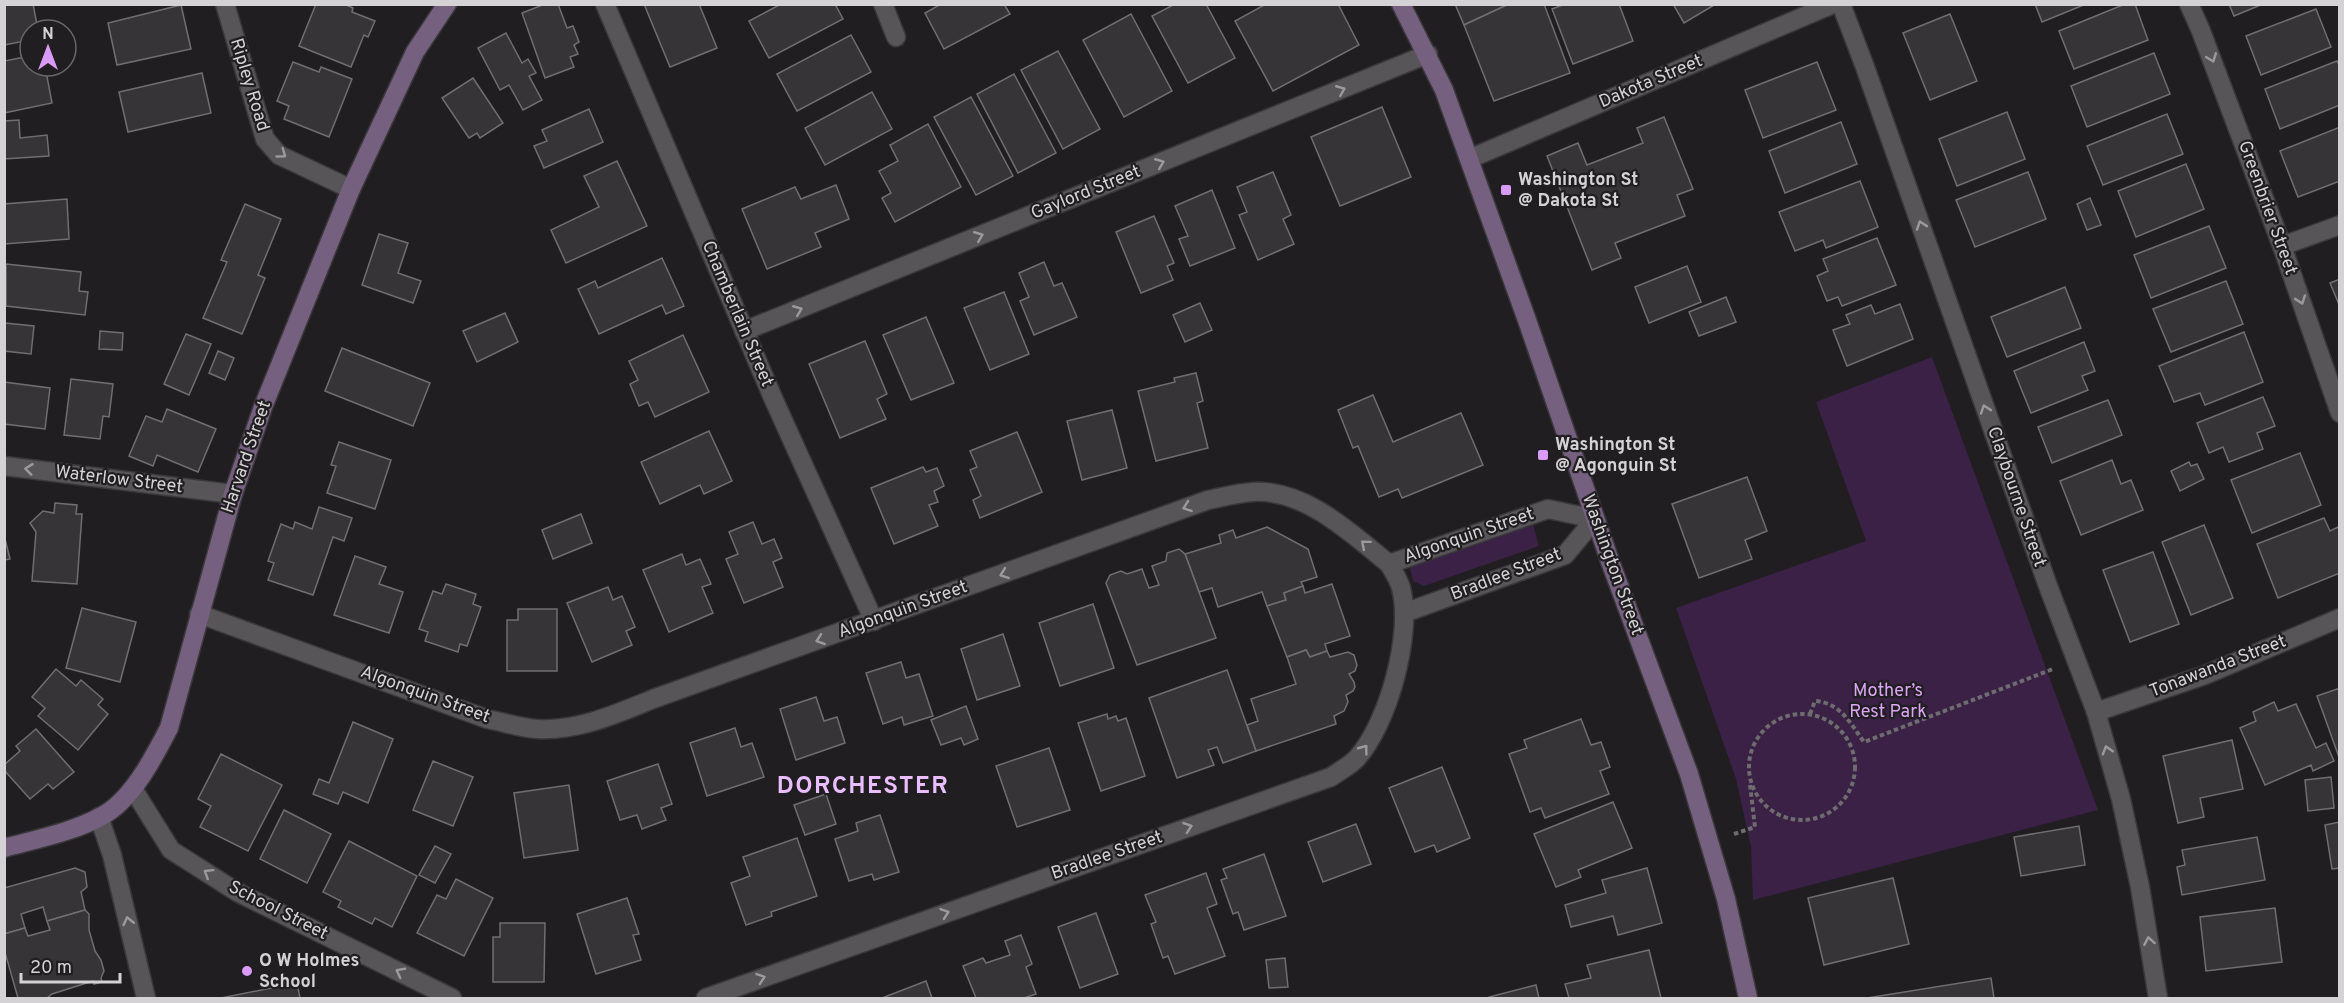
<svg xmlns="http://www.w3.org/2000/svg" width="2344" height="1003" font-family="Overpass,sans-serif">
<rect width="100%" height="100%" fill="#201e21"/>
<g fill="#3a2145">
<path d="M1932,357L2098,810L1753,900L1751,847L1736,779L1676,608L1866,541L1816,402Z"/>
<path d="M1532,521L1539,546L1424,586L1413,581L1410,569L1414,564Z"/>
</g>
<g fill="#363437" stroke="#706e71" stroke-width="1.5">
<path d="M4,4H33L38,30H30V40L4,45Z"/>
<path d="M316,4H344L353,8L352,12L375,21L368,37L364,35L351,67L299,46Z"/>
<path d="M545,4H558L567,28L573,26L579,42L574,45L578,54L570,57L574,67L545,78L522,13Z"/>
<path d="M644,4H699L717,48L670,67Z"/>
<path d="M781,4H835L843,19L769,58L749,21Z"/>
<path d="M941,4H1004L1010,14L944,49L925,13Z"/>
<path d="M1175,4H1206L1235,58L1188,83L1152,16Z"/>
<path d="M1266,4H1338L1359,45L1273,91L1235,21Z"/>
<path d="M1455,4H1509L1464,25Z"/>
<path d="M1509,4H1544L1570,73L1494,101L1464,25Z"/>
<path d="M1565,4H1619L1633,41L1573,64L1552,9Z"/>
<path d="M1673,4H1716L1684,23Z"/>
<path d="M2035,4H2086L2042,22Z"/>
<path d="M2125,4H2135L2148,40L2074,69L2059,31Z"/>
<path d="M2229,4H2263L2234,16Z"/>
<path d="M181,5L191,49L117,65L108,23Z"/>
<path d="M2316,9L2331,47L2261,75L2246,36Z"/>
<path d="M1131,14L1172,91L1124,117L1083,40Z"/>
<path d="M1950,14L1977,81L1930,100L1903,33Z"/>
<path d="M506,33L522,63L528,59L536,73L529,76L542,100L523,110L509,85L500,90L478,48Z"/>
<path d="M851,35L871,72L797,111L777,74Z"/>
<path d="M1058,51L1100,129L1063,149L1021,70Z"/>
<path d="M2154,53L2170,94L2087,127L2071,86Z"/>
<path d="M30,56V66H45L52,103L4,113V61Z"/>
<path d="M2337,61L2340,67V105L2280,129L2265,89Z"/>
<path d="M293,62L319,72L321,67L352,79L329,137L284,119L289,106L277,101Z"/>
<path d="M1817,62L1836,110L1763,138L1745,90Z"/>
<path d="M202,73L211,113L128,132L119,92Z"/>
<path d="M1014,74L1056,153L1018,173L977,94Z"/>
<path d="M473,78L503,123L480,138L477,133L469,138L442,98Z"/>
<path d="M872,92L892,129L825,165L805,128Z"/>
<path d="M971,97L1013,176L976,195L934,117Z"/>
<path d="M1382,107L1411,177L1340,206L1311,137Z"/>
<path d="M589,109L603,142L544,168L534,146L547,141L542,130Z"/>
<path d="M2007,112L2025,159L1957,186L1939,139Z"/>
<path d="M2167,114L2183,154L2103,185L2087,146Z"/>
<path d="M1664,117L1693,189L1677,195L1685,216L1615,243L1621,258L1592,270L1547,156L1578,143L1587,165L1643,143L1637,128Z"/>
<path d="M19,120L20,138L47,135L49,156L4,159V121Z"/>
<path d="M1841,122L1857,164L1785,193L1769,151Z"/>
<path d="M928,124L961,187L895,222L882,198L891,193L879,171L898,161L890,145Z"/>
<path d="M2340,127V181L2298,197L2280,151Z"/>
<path d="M617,161L647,226L566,263L551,230L599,207L584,176Z"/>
<path d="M2186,164L2204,209L2136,237L2118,191Z"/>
<path d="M1273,172L1291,215L1283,219L1294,244L1258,260L1239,215L1247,212L1237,187Z"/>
<path d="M2028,172L2046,219L1975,247L1956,200Z"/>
<path d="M1860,181L1878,227L1826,248L1823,240L1795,251L1779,212Z"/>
<path d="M836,185L849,219L815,233L821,247L767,269L742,209L795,187L801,199Z"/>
<path d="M1212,190L1235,248L1190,266L1179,239L1188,236L1175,206Z"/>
<path d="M2090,198L2101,225L2087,230L2077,204Z"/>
<path d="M67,199L69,239L4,244V204Z"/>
<path d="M245,204L281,219L258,275L265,278L242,334L203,318L227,262L221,260Z"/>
<path d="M1154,216L1174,263L1167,266L1173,280L1141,293L1116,232Z"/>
<path d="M2209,226L2226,268L2151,298L2134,255Z"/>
<path d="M379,234L408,243L398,273L421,281L413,303L362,285Z"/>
<path d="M1877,238L1896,285L1842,306L1838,297L1827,301L1817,276L1828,271L1823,259Z"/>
<path d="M662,258L684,306L666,314L662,305L599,334L578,289L595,281L598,288Z"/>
<path d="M1044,262L1054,286L1062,283L1077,317L1034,335L1020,301L1029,297L1019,273Z"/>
<path d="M6,264L81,272L79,291L88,292L85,315L6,306Z"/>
<path d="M1687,266L1701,302L1649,323L1635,287Z"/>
<path d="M2340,279V307L2330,283Z"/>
<path d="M2226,281L2243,324L2171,352L2153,309Z"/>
<path d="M2065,287L2081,328L2007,357L1991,317Z"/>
<path d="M1004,292L1029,354L990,370L964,308Z"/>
<path d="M1726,297L1736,322L1699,336L1689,312Z"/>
<path d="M1200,303L1212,330L1185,342L1173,315Z"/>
<path d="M1900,304L1913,339L1847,366L1833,330L1850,324L1846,315L1871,305L1875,314Z"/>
<path d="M505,313L518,342L477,362L463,331Z"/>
<path d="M926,317L954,383L911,400L883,335Z"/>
<path d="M5,323L34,326L31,354L4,351Z"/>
<path d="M100,331L123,333L122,350L99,349Z"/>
<path d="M2244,332L2263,382L2205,405L2200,393L2174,402L2159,366Z"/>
<path d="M186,334L211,344L189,395L164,384Z"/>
<path d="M683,335L709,392L655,417L648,402L639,406L630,384L638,380L629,361Z"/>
<path d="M865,341L887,394L877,399L886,419L840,438L809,364Z"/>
<path d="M2084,342L2095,371L2082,376L2088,390L2031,413L2014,371Z"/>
<path d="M342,348L430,383L413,426L325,391Z"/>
<path d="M218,351L234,358L225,380L209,373Z"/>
<path d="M1196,373L1203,401L1197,403L1208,448L1156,461L1138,391L1175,382L1174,378Z"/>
<path d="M71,379L113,384L109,417L103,416L100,439L64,435Z"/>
<path d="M4,382L50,388L45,429L4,424Z"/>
<path d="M1373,395L1393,442L1461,413L1483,465L1402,498L1398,489L1379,497L1358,446L1353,448L1338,410Z"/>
<path d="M2263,397L2275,426L2257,433L2263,449L2229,462L2223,447L2209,453L2197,423Z"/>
<path d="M2108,400L2122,435L2052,463L2038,427Z"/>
<path d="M167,409L216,429L198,472L157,455L153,466L129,456L146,416L162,422Z"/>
<path d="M1112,410L1127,468L1082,480L1067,421Z"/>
<path d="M709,431L732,481L704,494L700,485L660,504L641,462Z"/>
<path d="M1017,432L1042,492L980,518L973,500L981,496L970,470L977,467L970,451Z"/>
<path d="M339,442L391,460L375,509L327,493L336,466L331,465Z"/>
<path d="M2300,453L2321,505L2252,533L2231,480Z"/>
<path d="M2112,460L2121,484L2131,480L2143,510L2081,535L2060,481Z"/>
<path d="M2189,462L2191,466L2197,464L2204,479L2180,491L2171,471Z"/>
<path d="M923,467L926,472L937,468L944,486L934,491L938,502L929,505L938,526L894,544L871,488Z"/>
<path d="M1747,477L1767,531L1745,540L1752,559L1699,578L1672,504Z"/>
<path d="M55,503L77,505L76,514H82L77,584L32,581L36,532L30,523L43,511L54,513Z"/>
<path d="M319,507L352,518L344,541L333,537L313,595L268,580L274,563L268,561L281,524L293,529L295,522L312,529Z"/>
<path d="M581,514L592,543L553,559L542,530Z"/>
<path d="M2324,518L2330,531L2338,527L2340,531V573L2278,598L2257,544Z"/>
<path d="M753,522L762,544L774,539L782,558L773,562L783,587L744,603L726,559L738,554L729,532Z"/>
<path d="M2204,525L2233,598L2191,615L2162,542Z"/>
<path d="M1267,527L1308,549L1317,577L1301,582L1303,586L1284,593L1286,600L1267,606L1262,592L1218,607L1212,588L1199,592L1185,554L1221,543L1219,535L1233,530L1236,538Z"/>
<path d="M4,535L10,559L4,560Z"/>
<path d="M1179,549L1185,554L1216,638L1137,665L1106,583L1110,575L1121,571L1127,574L1142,569L1149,588L1159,585L1152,566L1166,561L1167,553Z"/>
<path d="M2153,552L2179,624L2130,642L2103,570Z"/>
<path d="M682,554L686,565L700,559L711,584L702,587L713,613L669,632L643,570Z"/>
<path d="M355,556L386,567L379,584L403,592L389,633L334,615Z"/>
<path d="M446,584L476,594L473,604L481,607L467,646L460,644L458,652L425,641L428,632L419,629L433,591L442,594Z"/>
<path d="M1332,584L1350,636L1325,644L1327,651L1310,657L1306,650L1287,657L1267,606L1286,600L1284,593L1303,586L1305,593Z"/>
<path d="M608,587L613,600L622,596L635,627L626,631L632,645L592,662L567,603Z"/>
<path d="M1093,604L1114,668L1060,686L1039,623Z"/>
<path d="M82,608L136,622L120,682L66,668Z"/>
<path d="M518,609H557V671H507V620H518Z"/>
<path d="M1003,634L1020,686L977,700L961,649Z"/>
<path d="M1306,650L1310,657L1327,651L1330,657L1348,652L1354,655L1357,665L1355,671L1349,674L1354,682L1355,687L1353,691L1346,695L1348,702L1344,711L1334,716L1336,724L1256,751L1247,725L1258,721L1251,699L1296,684L1287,657Z"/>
<path d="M901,662L906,678L919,674L933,716L904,725L902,717L883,724L866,673Z"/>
<path d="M56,669L76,686L81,680L103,699L98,705L108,714L78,750L38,716L45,708L32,697Z"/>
<path d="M1227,670L1256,751L1223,763L1217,747L1208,750L1214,765L1177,778L1149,698Z"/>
<path d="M2340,688V760L2317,696Z"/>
<path d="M816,697L824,721L837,717L845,743L796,760L780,709Z"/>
<path d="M2274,702L2278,711L2296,704L2316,748L2326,743L2334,761L2313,771L2311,765L2265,785L2240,728L2256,721L2253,712Z"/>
<path d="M966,706L978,739L964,745L961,738L941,745L931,720Z"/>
<path d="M1107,714L1108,719L1116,716L1118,721L1126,718L1145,776L1101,791L1078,723Z"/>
<path d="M1581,719L1591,745L1601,742L1610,767L1600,771L1609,794L1545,818L1541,808L1530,812L1509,754L1527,748L1524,740Z"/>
<path d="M353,722L393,739L368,803L343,792L338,804L313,794L319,779L329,783Z"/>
<path d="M735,728L741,747L752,743L764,777L707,796L690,743Z"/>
<path d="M36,729L74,772L53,789L48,784L30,799L4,770V765L20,751L16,746Z"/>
<path d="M2232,740L2243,789L2200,798L2204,817L2178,823L2163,756Z"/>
<path d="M1049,748L1070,810L1017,827L996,766Z"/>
<path d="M221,754L282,785L248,851L200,827L211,806L198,799Z"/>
<path d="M433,761L473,777L453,826L413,810Z"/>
<path d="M658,764L672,804L661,808L666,820L642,829L637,815L620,820L607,781Z"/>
<path d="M1442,767L1470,838L1437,852L1434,845L1415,852L1389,788Z"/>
<path d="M2331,777L2334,808L2308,811L2305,780Z"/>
<path d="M569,785L578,850L524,858L514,793Z"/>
<path d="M826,794L836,824L805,835L794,805Z"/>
<path d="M1613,802L1632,848L1578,870L1581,877L1556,887L1534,834Z"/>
<path d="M284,810L331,834L307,883L260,859Z"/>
<path d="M880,815L899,872L874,880L872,874L849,881L835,839L858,831L856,823Z"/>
<path d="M2340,822V868L2332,869L2325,825Z"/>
<path d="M1356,824L1371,864L1323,882L1308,842Z"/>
<path d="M2079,826L2085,865L2021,876L2014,837Z"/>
<path d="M2257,837L2265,880L2182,895L2177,867L2185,865L2182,850Z"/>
<path d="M797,838L817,896L771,912L772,916L746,925L731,883L750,876L743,857Z"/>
<path d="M349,841L417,876L392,927L375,918L372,924L338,907L341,901L323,892Z"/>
<path d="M435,846L451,854L435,883L419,875Z"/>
<path d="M1264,854L1286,916L1244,930L1238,912L1233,914L1221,880L1227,878L1223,869Z"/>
<path d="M75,868L85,872L87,887L81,892L85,910L47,921L43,907L21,914L25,928L4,934V888Z"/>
<path d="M1647,868L1662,923L1618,935L1613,916L1571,927L1565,905L1606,893L1602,880Z"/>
<path d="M1206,873L1217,904L1207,908L1225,956L1175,974L1168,956L1163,958L1151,924L1156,922L1145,895Z"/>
<path d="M1893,878L1909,944L1824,965L1808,898Z"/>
<path d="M456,879L493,898L464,956L417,933L437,895L446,899Z"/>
<path d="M627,898L639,934L633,935L641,960L596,974L577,914Z"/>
<path d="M2275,908L2282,962L2206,971L2200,917Z"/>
<path d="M85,910L89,914V930L95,951L101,960L104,971L101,978L102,982L94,984L93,981L52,994L47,998H18L4,949V934L25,928L28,936L50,930L47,921Z"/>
<path d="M1096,913L1118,974L1080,988L1058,927Z"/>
<path d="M500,923H545L544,982H493V937H500Z"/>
<path d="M1021,935L1032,964L1026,967L1036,994L1024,998H976L963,966L983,958L986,963L1010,955L1005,941Z"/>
<path d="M1649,950L1661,998H1569L1565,984L1591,978L1587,965Z"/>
<path d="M1285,958L1288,987L1269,988L1266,960Z"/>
<path d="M1991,978L1994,998H1867Z"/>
<path d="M926,981L932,998H882Z"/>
<path d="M297,983L300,998H221Z"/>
<path d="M1536,985L1539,998H1489V997Z"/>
</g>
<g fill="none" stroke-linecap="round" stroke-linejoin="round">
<g stroke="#3a383b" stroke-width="21">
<g id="street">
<path d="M225,4L265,139L279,155L351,189"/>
<path d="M605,4L773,398L874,621"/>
<path d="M883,4L896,37"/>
<path d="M1841,4L1865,67L2048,586L2096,712L2121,799L2140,887L2158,998"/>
<path d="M2189,4L2201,31L2282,246L2340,413"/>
<path d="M1469,159L1833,4"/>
<path d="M2282,246L2340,225"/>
<path d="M744,331L1428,54"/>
<path d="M4,466L233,494"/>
<path d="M199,614L487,719C503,722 521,728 537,729C579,731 616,714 653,699L1208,500C1223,497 1238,493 1253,492C1305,489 1351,533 1389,564L1548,509L1595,519L1565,555L1404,613"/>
<path d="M2096,712L2205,675L2340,618"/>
<path d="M133,789L171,850L237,892L452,998"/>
<path d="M99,817L112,855L146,998"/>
<path d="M706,998L1331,777C1339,771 1350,766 1357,758C1388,724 1413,634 1401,588C1399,580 1393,571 1389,564"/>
</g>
</g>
<g stroke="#3a383b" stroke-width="21">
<g id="secondary">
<path d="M1401,4L1444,90L1528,323L1611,564L1689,774L1726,899L1748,998"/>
<path d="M4,848C37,839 73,832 102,816C132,800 154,757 169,728L233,494L263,407L351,189L415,52L447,4"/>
</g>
</g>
<g stroke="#6e6c6f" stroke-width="4" stroke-dasharray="4.5 3" stroke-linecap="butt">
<circle cx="1802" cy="767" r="53"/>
<path d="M1810,714L1815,701C1841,703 1850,723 1864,742L2053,669"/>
<path d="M1734,834L1755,827L1750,785"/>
</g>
<use href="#street" stroke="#575558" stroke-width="18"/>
<use href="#secondary" stroke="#766080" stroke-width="18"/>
</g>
<defs><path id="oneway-chevron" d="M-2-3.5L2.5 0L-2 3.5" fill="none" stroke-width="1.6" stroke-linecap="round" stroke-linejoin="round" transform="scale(1.5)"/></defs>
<g stroke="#9c9a9c">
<use href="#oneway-chevron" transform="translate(2212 58) rotate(69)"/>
<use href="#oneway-chevron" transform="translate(1341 90) rotate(-22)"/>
<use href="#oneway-chevron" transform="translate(282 154) rotate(36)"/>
<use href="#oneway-chevron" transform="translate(1160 163) rotate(-22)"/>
<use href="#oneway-chevron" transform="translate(1921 225) rotate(-109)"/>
<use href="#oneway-chevron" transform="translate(979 236) rotate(-22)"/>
<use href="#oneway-chevron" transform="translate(2301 300) rotate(71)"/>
<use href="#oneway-chevron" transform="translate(798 310) rotate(-22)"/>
<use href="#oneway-chevron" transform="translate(1985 409) rotate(-109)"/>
<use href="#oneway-chevron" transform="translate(29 469) rotate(-173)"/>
<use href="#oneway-chevron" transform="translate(1187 507) rotate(160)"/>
<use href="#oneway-chevron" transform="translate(1365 544) rotate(-140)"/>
<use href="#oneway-chevron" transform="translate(1004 574) rotate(160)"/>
<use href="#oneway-chevron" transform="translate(820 640) rotate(161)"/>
<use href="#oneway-chevron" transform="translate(1364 749) rotate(-53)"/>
<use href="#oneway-chevron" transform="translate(2107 750) rotate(-107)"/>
<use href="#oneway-chevron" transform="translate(1188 827) rotate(-19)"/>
<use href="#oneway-chevron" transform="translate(208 873) rotate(-148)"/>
<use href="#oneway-chevron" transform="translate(945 913) rotate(-19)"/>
<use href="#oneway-chevron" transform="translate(128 921) rotate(-103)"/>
<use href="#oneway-chevron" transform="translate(2149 941) rotate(-100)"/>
<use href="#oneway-chevron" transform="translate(400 972) rotate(-153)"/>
<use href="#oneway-chevron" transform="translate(761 978) rotate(-19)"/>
</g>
<g fill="#da9af7" stroke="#201e21" stroke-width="2">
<rect x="1500" y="184" width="12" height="12" rx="3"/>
<rect x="1537" y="449" width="12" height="12" rx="3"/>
<circle cx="247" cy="971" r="6"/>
</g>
<g text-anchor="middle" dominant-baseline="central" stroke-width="4.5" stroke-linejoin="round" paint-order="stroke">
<g font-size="18" fill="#d4d2d4" stroke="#201e21">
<text transform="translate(1651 82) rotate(-23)">Dakota Street</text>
<text transform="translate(249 85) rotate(73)">Ripley Road</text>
<text transform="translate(1086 193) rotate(-22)">Gaylord Street</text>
<text transform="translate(2267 208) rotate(70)">Greenbrier Street</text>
<text transform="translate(737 314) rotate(67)">Chamberlain Street</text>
<text transform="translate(247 457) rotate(-71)">Harvard Street</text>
<text transform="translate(119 480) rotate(7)">Waterlow Street</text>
<text transform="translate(2016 497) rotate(71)">Claybourne Street</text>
<text transform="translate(1469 536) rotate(-19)">Algonquin Street</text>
<text transform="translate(1612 565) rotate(70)">Washington Street</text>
<text transform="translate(1506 575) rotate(-21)">Bradlee Street</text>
<text transform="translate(903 610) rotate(-20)">Algonquin Street</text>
<text transform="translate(2218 667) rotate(-21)">Tonawanda Street</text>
<text transform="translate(425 695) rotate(20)">Algonquin Street</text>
<text transform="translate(1107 856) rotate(-19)">Bradlee Street</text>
<text transform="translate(278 911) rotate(27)">School Street</text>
</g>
<g font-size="18" font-weight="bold" fill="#d4d2d4" stroke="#201e21" text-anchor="start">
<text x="1518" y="180">Washington St<tspan x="1518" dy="21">@ Dakota St</tspan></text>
<text x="1555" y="445">Washington St<tspan x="1555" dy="21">@ Agonguin St</tspan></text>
<text x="259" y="961">O W Holmes<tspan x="259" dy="21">School</tspan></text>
</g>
<g font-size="18" fill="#dda5f7" stroke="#201e21">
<text x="1888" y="691">Mother’s<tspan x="1888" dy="21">Rest Park</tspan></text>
</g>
<g font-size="24" font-weight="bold" letter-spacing="1.5" fill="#e9bdfe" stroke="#201e21">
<text x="863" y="787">DORCHESTER</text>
</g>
</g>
<rect width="2344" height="1003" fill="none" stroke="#d4d2d4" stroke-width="12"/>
<g transform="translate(48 48)"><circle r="28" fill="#201e21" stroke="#686669" stroke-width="1.5"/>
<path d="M0-4.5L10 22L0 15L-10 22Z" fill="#da9af7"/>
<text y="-9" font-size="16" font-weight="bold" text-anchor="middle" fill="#d4d2d4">N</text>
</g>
<path d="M21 973v9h99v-9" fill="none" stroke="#d4d2d4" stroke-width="3"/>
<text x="30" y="973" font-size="18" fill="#d4d2d4" stroke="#201e21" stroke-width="4.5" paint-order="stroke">20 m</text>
</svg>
